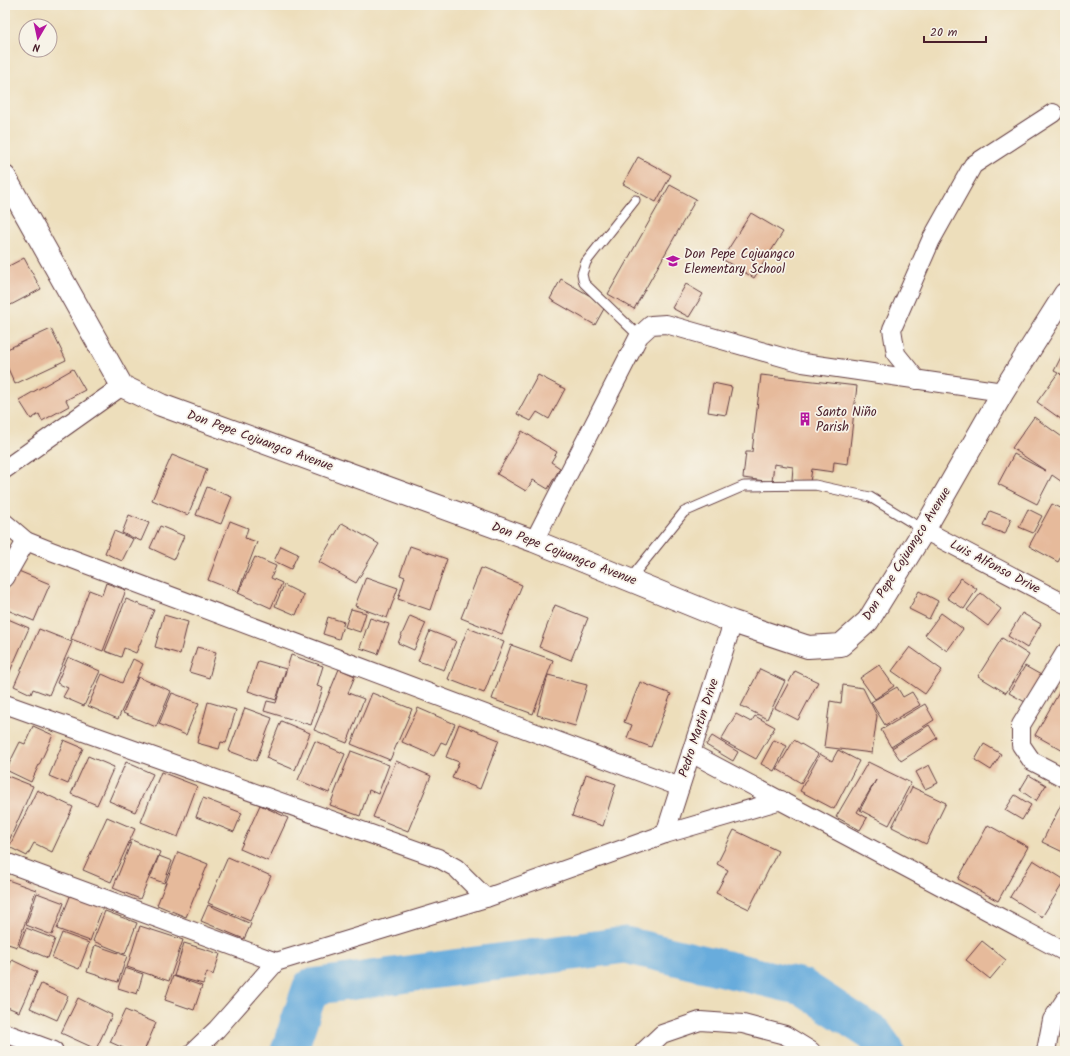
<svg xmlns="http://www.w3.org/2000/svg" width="1070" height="1056" font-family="Kalam,sans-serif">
<rect width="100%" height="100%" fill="#f7f3e8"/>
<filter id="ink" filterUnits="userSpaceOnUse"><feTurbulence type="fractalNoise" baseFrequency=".025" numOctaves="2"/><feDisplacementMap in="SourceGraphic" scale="8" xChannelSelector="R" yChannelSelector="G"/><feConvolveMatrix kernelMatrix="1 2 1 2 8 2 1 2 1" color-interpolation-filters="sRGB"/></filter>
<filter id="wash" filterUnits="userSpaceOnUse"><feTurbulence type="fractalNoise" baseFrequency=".012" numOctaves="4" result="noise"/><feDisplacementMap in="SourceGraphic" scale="16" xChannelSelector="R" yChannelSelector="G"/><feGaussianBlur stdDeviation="0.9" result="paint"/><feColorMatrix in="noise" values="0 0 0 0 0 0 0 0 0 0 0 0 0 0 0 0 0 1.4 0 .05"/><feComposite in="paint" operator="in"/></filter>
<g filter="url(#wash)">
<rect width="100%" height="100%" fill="#eddebb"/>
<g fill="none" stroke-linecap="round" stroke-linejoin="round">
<path stroke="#67acdc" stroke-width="37" d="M289,1051L311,987L625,945L802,987L874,1034L886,1051"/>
</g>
<g id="blocks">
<g fill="#e6ba9b">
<path d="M638,157L671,175L656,202L623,184Z"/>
<path d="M670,185L696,199L634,309L608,294Z"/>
<path d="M751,213L783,232L754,278L722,259Z"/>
<path d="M24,258L41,289L5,308V268Z"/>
<path d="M561,279L606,305L595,325L550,299Z"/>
<path d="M686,284L703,294L689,317L672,308Z"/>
<path d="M51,329L66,360L15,384L5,362V350Z"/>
<path d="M1065,349V377L1059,373L1065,378V422L1037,402L1058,373L1054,371Z"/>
<path d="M73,369L85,390L66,400L69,406L42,421L39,414L31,419L19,400Z"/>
<path d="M538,375L565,389L549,419L537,412L531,421L517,414Z"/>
<path d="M761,375L857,386L848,464L834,462L833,472L812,469L810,482L792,480L793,467L774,464L772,482L743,478L746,452H752Z"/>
<path d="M713,383L732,387L726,415L708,412Z"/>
<path d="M1034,417L1065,439V484L1052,475L1037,504L998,484L1014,454L1046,471L1012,448Z"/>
<path d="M522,431L557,452L551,462L560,468L548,489L533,480L526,491L497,474Z"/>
<path d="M172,455L207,469L188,515L152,500Z"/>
<path d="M207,487L232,497L221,524L196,515Z"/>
<path d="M1052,504L1065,511V549L1058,562L1029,546Z"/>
<path d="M1028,509L1042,516L1033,533L1019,527Z"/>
<path d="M990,511L1011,519L1005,534L984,526Z"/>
<path d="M129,515L149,523L141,541L122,533Z"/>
<path d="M230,521L248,528L245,538L257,542L238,592L208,580Z"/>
<path d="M342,523L379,544L356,583L319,562Z"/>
<path d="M160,526L184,536L174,559L150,548Z"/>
<path d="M114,531L133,539L122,561L105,553Z"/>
<path d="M281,546L298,554L291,569L274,561Z"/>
<path d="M410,546L447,559L430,610L398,599L405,577L400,575Z"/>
<path d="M255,557L276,566L271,578L282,583L271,608L238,593Z"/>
<path d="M481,568L522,585L502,634L461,618Z"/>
<path d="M16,570L50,584L34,621L5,609V597Z"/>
<path d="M366,577L398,588L387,618L355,606Z"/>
<path d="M961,578L977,589L964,609L947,598Z"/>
<path d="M106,583L126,590L103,651L71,639L89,590L102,595Z"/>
<path d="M284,585L304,595L296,615L275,606Z"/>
<path d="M919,591L938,601L929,619L909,609Z"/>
<path d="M981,593L1001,609L988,626L967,610Z"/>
<path d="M126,599L154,610L136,653L124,648L121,657L105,651Z"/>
<path d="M555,605L588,618L571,660L539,647Z"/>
<path d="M351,609L366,613L360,632L345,627Z"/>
<path d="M941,613L963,629L947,651L925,635Z"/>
<path d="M1022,613L1041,624L1027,648L1008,636Z"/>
<path d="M164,615L188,622L180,654L155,647Z"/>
<path d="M410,616L426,623L414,650L398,643Z"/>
<path d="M328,617L344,622L339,639L323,634Z"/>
<path d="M370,618L389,624L378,654L360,648Z"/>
<path d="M8,619L29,628L8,676L5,675V625Z"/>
<path d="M468,628L504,642L484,693L448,679Z"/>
<path d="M39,629L72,642L49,695L33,689L31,694L14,686Z"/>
<path d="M430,631L456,641L444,670L418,661Z"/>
<path d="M1002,638L1029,655L1006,693L978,676Z"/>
<path d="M511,645L553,660L533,714L492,699Z"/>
<path d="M197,647L216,652L209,678L189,672Z"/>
<path d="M910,647L942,670L925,694L892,671Z"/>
<path d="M291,655L323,666L317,686L323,688L311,725L264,711L267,701L276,703Z"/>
<path d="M68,657L100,671L84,706L63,697L68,688L57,683Z"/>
<path d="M133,659L143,664L118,719L88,706L102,674L122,683Z"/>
<path d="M258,661L286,669L276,700L248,691Z"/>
<path d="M879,665L894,686L875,699L860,678Z"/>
<path d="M1025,666L1041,675L1025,702L1009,693Z"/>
<path d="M339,669L355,676L348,693L364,699L347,743L314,730Z"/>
<path d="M760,669L785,681L767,719L741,706Z"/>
<path d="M795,671L818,682L798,720L775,708Z"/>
<path d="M548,675L587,685L575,726L537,715Z"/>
<path d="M138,677L171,691L156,727L123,713Z"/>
<path d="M640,682L671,694L651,747L627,738L632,725L624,722Z"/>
<path d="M1065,682V752L1035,735Z"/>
<path d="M843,685L863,688L877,716L872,753L824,747L830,701L841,703Z"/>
<path d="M897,687L903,697L912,692L920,705L885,725L871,702Z"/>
<path d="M172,693L199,703L186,735L159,724Z"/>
<path d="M372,693L412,709L390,760L351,744Z"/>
<path d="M208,702L236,710L226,743L221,742L219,749L197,743Z"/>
<path d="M925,704L934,720L891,747L881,730Z"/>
<path d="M245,708L272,718L256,761L229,751Z"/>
<path d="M418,708L455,724L446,744L441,742L434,756L402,742Z"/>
<path d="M736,714L751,722L755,716L775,727L756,759L721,740Z"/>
<path d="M281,721L310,733L295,770L266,758Z"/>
<path d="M459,724L499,740L480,789L452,778L459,762L446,757Z"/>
<path d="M929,725L937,738L901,761L892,748Z"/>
<path d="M33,726L53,735L31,782L6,770L20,742L25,744Z"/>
<path d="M712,736L738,752L733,761L706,745Z"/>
<path d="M64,740L83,748L68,784L49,776Z"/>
<path d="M774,740L787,746L774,771L761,764Z"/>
<path d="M794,740L818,754L801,783L777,769Z"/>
<path d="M315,741L345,754L329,793L298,780Z"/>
<path d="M984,744L1001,754L991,770L975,760Z"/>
<path d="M838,750L859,761L834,809L800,791L820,754L832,761Z"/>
<path d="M351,751L389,765L378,794L369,790L360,816L330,805Z"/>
<path d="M88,756L114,767L97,805L71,794Z"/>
<path d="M396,761L431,776L408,831L373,817Z"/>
<path d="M126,762L153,774L135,812L109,801Z"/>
<path d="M868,762L911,783L889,825L860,810L876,780L857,812L867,818L860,830L836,817Z"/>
<path d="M929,765L938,783L925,789L916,772Z"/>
<path d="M161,772L197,786L178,837L141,822Z"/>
<path d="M586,774L616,784L603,826L572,816Z"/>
<path d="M5,775L33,786L9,841L5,839Z"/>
<path d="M1029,775L1046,785L1036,801L1020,790Z"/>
<path d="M912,787L946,803L926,844L892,827Z"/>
<path d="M37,790L73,807L52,852L34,843L27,856L9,847Z"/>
<path d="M1015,795L1031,805L1022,820L1005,810Z"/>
<path d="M203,798L242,813L234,832L196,817Z"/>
<path d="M1062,803L1065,805V853L1042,842Z"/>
<path d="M260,805L288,818L268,861L240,849Z"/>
<path d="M107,817L135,829L111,882L83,870Z"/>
<path d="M988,825L1028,847L998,901L958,879Z"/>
<path d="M734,830L778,851L749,909L716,893L728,870L717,864Z"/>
<path d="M132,840L160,852L140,899L113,888Z"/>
<path d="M178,852L208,864L186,917L157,905Z"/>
<path d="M159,856L172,861L164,883L150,878Z"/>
<path d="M228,857L271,876L250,921L208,903Z"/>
<path d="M1033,860L1065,880L1042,917L1010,897Z"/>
<path d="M5,879L36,890L17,947L5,943Z"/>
<path d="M37,893L64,903L52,935L26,925Z"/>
<path d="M71,894L103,907L90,941L57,929Z"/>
<path d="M208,905L251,924L244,939L201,921Z"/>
<path d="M105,911L137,923L125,954L93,941Z"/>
<path d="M140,926L183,940L169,981L127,967Z"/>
<path d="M26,928L55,939L48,958L19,946Z"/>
<path d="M62,933L89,943L79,969L52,958Z"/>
<path d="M982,941L1006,960L990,979L966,960Z"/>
<path d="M184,943L220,954L213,975L207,972L203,984L174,976Z"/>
<path d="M95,945L127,956L118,982L87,972Z"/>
<path d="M12,960L37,972L19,1012L5,1006V976Z"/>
<path d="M125,968L143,974L137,994L118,988Z"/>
<path d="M173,976L202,986L194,1010L165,1000Z"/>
<path d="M41,984L68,996L57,1020L30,1008Z"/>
<path d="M78,998L112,1015L96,1049L61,1033Z"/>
<path d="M125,1010L156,1023L144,1051H130L110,1042Z"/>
</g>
</g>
</g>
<g filter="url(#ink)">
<use href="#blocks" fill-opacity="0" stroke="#623c41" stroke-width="1"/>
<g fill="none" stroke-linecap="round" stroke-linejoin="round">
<g stroke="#623c41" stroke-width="11">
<g id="lane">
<path d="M635,200L586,262L582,274L584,283L639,336"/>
<path d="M630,579L684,512L744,486L815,485L870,497L924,530"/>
</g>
</g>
<g stroke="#623c41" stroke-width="20">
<g id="street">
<path d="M917,380L896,354L892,329L931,240L973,165L1053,113"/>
<path d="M5,469L122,386"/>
<path d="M5,523L26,541L51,551L680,787"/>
<path d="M924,530L1065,604"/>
<path d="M534,541L639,336L651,325L666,324L803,363L1003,392"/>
<path d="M5,578L26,541"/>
<path d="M1065,653L1021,725V745L1032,761L1065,778"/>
<path d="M5,704L438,858L456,868L486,898"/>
<path d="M691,753L1065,952"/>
<path d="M665,834L733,622"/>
<path d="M5,862L276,962"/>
<path d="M5,1033L54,1051"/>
<path d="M194,1051L217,1029L276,962L486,898L665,834L781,800"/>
<path d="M644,1051L662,1034L700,1021L743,1024L785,1035L811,1051"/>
<path d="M1046,1051L1052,1020L1065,1000"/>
</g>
</g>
<g stroke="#623c41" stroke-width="24">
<path id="secondary" d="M5,177L122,386L161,405L534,541L733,622L808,647L841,645L868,621L924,530L1003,392L1065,294"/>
</g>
<use href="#lane" stroke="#fff" stroke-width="9"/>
<use href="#street" stroke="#fff" stroke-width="18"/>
<use href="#secondary" stroke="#fff" stroke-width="22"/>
</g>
</g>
<defs>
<g id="school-bare" transform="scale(1.08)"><path d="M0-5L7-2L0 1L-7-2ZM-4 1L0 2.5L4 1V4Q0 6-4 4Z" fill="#b5179e" stroke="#f7f3e8" stroke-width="2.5" paint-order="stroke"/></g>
<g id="building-bare" transform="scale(1.08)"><path d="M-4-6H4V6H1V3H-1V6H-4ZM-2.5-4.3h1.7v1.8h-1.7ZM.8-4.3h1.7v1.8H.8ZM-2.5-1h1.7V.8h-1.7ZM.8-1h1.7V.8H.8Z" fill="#b5179e" stroke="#f7f3e8" stroke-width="2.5" paint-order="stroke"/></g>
</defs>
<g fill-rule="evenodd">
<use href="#school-bare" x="673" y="261"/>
<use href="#building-bare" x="805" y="419"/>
</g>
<g text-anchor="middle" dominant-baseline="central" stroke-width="3.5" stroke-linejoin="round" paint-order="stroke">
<g font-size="13" fill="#4a1f2b" stroke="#f7f3e8" text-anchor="start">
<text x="684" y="254">Don Pepe Cojuangco<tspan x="684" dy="15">Elementary School</tspan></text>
<text x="816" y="412">Santo Niño<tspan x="816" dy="15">Parish</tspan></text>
</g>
<g font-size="13" fill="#4a1f2b" stroke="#f7f3e8">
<text transform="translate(260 441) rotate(20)">Don Pepe Cojuangco Avenue</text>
<text transform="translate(564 554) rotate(21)">Don Pepe Cojuangco Avenue</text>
<text transform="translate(907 554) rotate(-58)">Don Pepe Cojuangco Avenue</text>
<text transform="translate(995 567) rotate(28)">Luis Alfonso Drive</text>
<text transform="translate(699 728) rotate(-72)">Pedro Martin Drive</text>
</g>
</g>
<rect width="1070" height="1056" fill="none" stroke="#f7f3e8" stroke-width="20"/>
<g transform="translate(38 38) rotate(189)"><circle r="19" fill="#f7f3e8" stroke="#b29e9c"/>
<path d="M0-3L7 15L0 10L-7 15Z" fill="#b5179e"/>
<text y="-6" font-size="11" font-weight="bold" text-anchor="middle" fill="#4a1f2b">N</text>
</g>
<path d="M924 36v6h62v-6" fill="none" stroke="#4a1f2b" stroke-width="2"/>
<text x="930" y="36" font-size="12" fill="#4a1f2b" stroke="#f7f3e8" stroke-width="3" paint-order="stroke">20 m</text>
</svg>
